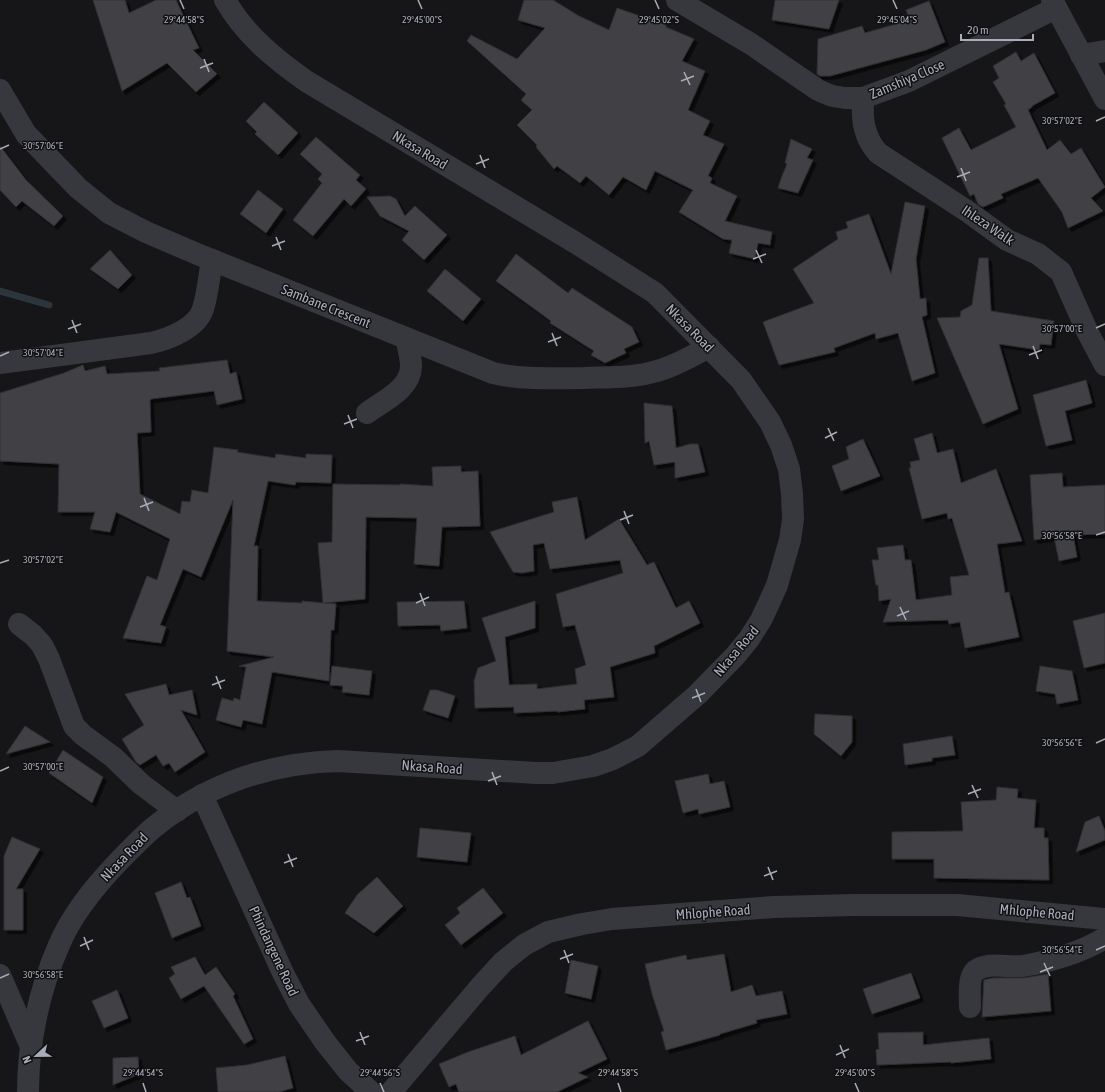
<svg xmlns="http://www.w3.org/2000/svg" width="1105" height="1092" font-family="'Asap Condensed',sans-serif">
<defs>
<filter id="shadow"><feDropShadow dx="3.5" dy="3.5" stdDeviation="0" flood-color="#0009"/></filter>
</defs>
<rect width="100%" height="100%" fill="#161618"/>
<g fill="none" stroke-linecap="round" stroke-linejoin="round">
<path stroke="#2c353c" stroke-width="7" d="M0,291L49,305"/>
</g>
<g fill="#404145" stroke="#303034" filter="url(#shadow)">
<path d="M93,0H125L129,13L156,0H176L199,48L193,50L217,74L196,92L167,63L122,91Z"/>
<path d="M524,0H553L579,16L609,30L617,8L666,25V27L694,39L682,61L705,71L688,110L710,121L703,135L724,144L708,176L712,178L710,183L737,196L725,221L772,232L770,245L758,243L755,259L729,253L732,240L723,239L679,212L693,190L655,171L646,190L623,177L609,195L586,176L580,183L557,166L554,169L536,147L537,145L517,125L532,110L521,100L526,94L467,41L471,35L517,59L545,28L518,20Z"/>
<path d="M775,0H839L829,29L772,20Z"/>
<path d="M929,1L945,42L926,50L830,76H820L817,74L818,39L862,26L865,33L910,20L906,10Z"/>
<path d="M1016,52L1021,61L1034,53L1055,93L1032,106V107L1028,110L1047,150L1060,140L1071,154L1081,148L1105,187L1091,198L1103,211L1068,228L1062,212L1038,178L1001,194L1003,198L983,207L978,204L974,194L970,196L942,138L959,128L971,150L1016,127L1004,105L1006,104L993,82L999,78L993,66Z"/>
<path d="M264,102L298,133L278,155L255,134L257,132L246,121Z"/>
<path d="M316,137L360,175L356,180L366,189L351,206L344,199L313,236L293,220L322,183L318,179L322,174L300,154Z"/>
<path d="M791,139L812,149L807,158L813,160L798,193L778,188L782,176L787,164L785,163Z"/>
<path d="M0,146L26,180L63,216L54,226L22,201L16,207L0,190Z"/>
<path d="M258,190L283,209L266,233L240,214Z"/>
<path d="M390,196L396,199L405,216L415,206L447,235L424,260L402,240L409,231L380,216L367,197Z"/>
<path d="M905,202L925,206L916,259L920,299L926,298L927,315L922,317L935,373L912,381L898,333L876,339L875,333L834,348L835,352L779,365L763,322L814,303L793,269L838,239L836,232L848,228L846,222L869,214L891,274Z"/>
<path d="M110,250L132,275L118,289L90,269Z"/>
<path d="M516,254L568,293L572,288L632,327L639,342L624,349L626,353L605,363L591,355L594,351L550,323L551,321L496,281Z"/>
<path d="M979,258H988L991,311L1054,321L1051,345L1040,344L1039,350L999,344L1018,409L983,424L937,318L960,317L961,311L972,305Z"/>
<path d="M445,269L481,299L463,321L427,291Z"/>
<path d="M227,360L230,374L236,372L242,399L217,405L214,391L151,399L150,400L151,432L137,433L140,494L180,514L182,501L190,502L192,490L208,493L214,447L238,450L237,452L275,458L276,454L306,458V454L332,455L331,483L296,482L295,485L268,481L254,546H258L257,601L302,603V601L323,603L318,543L332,542L333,484L400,485V484L433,486L432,467L461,466V472L478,471L480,526L442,527L439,566L414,564L417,518L366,517L365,599L324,603L336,604L334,630H331L329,681L272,672L262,724L243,720L241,727L216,720L222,698L233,701L234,698L240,700L246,667L239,666L274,657L227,651L233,500L201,577L183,569L160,625L166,627L161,643L123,638L147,576L157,580L170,539L116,512L110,532L90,529L95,512H58L59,464L0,461V393L64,373L83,365L85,371L105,366L107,374L160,371L159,368Z"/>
<path d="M1086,380L1092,403L1065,411L1072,440L1046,446L1033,395Z"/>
<path d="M644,403L672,406L676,448L690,444H698L705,472L675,478V462L654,465L649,441L645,443Z"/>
<path d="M932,433L937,453L953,449L961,483L996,469L1022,541L997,544L1005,593L1009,592L1019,637L965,648L960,622L949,624L948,620L883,622L891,599L879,601L878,585H876L872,560H879L877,548L903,545L905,560H911L916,600L952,595L950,577L969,575L952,518L948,519L947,513L922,519L909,468H911L910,462L920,460L914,439Z"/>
<path d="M863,439L880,476L841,491L832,466L849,459L846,447Z"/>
<path d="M1062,473L1063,487L1105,485V534L1073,535L1077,557L1059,561L1054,537L1034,540L1030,475Z"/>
<path d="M577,497L585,540L619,519L647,565L654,562L676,608L689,601L700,623L654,646L655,653L610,667L614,697L584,700L585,709L557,712V711L514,713V707L475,708L474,681L478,668L496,661L482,618L535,601V628L505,637L509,685L537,684V689L577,684L575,669L586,665L575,625L563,627L556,594L623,573L620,560L550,569L544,543L533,545L534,571L522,573L513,572L490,532L554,512L552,502Z"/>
<path d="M464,601L467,628L441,631L440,625L398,626L397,602Z"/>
<path d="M1105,613V663L1084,668L1073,621Z"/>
<path d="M332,666L372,671L369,695L342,692L343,686L330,685Z"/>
<path d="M1040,666L1072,671L1078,700L1057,704L1055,694L1036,691Z"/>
<path d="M166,684L169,695L192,690L197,715L181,710L205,752L175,772L169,763L163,766L156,755L140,765L136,762L122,739L144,725L125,694Z"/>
<path d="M430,690H437L455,696L448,718L423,710Z"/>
<path d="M815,714L852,716V742L841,756L814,734Z"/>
<path d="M25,726L50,742L6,754Z"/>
<path d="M952,736L955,755L932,758V761L905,765L903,744Z"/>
<path d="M63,750L103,777L92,803L49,773Z"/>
<path d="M708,774L710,784L724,781L730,807L699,814L698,809L683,813L675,781Z"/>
<path d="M997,787L1018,789L1017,798L1036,800L1034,828H1044V838H1048L1049,880L934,878V859H892V832L963,831L961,802L996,800Z"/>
<path d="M1099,816L1105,831V840L1076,852L1085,822Z"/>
<path d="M420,828L471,833L467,862L417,857Z"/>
<path d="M12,837L40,849L16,889H23V930H4V856Z"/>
<path d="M377,877L403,906L374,933L345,913L357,895Z"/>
<path d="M181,882L187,898L190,897L201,926L172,938L155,893Z"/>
<path d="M483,888L503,913L461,945L445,925L460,913L457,908Z"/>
<path d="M724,954L731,992L752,985L756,996L782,991L787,1014L756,1020L757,1023L720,1034V1035L666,1050L661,1032L664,1031L652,994L645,964L686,955L687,960Z"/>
<path d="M195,957L205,975L216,967L235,994L233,996L253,1039L244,1044L204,986L181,999L169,978L175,974L171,967Z"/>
<path d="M571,960L598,966L591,999L565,993Z"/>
<path d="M911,973L920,998L872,1014L863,989Z"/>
<path d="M1048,974L1051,1011L982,1017L984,980L993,978H1024Z"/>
<path d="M117,990L128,1018L104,1028L92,1001Z"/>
<path d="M588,1021L607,1059L578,1073L588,1077L557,1092H459L456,1084L449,1087L439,1064L468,1052L515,1036L521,1055Z"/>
<path d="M923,1032V1045L989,1038L991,1059L951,1063V1062L877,1065L876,1050L879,1049L878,1033Z"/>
<path d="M285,1056L293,1088L279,1092H218L216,1068L247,1065Z"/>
<path d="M138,1057L139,1074L113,1085V1058Z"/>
</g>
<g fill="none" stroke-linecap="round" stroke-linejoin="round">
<g stroke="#37383d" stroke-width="22">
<path d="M677,0L751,44L818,90L832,96L845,98H863L909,81L1056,8"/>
<path d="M1052,0L1105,99"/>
<path d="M1081,55L1105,51"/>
<path d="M0,90L26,134L78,188L109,213L146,232L202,256L493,373C523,380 553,378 584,378C608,377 634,378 657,371C676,366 692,356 709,347"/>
<path d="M863,98C862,119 863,136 878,153L967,211L1007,240L1038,254L1061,272L1088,333L1105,365"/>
<path d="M0,363L151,343C169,339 197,328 203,309C208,293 209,276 212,260"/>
<path d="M367,413C383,401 411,389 411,366C411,357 408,347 406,338"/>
<path d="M19,624L33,635L42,645L49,659L74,726L83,735L113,757L141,784L177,811"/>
<path d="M202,795L283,973L299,1004L325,1042L348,1071L371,1092"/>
<path d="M0,975L31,1047"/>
<path d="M970,1007C970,998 968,977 975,971C988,961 1008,968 1023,966C1052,961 1080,953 1105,938"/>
<path d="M28,1092C28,1043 39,990 59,945C72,914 95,886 119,861C130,850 141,838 153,828C207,784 269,763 338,761L536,773H553L593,766L613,759L638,746L698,694L735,656L749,639L761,620L769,603L777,585L790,540L793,519L792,494L789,469L781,445L770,422L741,380L655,293L576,243L306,81C275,59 244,34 225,0"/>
<path d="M391,1092L480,987L503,962L524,945L548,932L582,924L612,919L774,907L855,905H957L1105,919"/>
</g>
</g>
<path fill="none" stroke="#a8adb8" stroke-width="1.5" d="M180,0L184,9M418,0L422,9M655,0L659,9M893,0L897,9M204,59L209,72M200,68L213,63M684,72L690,85M681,81L694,76M1096,121L1105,117M0,149L9,145M480,155L485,168M476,164L489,159M961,168L966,181M957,177L970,172M276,237L281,250M272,246L285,241M756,250L762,263M753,259L766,254M72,320L77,333M1096,328L1105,324M68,329L81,324M552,333L557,346M548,342L561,337M1033,346L1038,359M1029,355L1042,350M0,356L9,352M348,415L353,428M344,424L357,419M828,428L834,441M825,438L837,432M144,498L149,511M140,507L153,502M624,511L629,524M620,520L633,515M1096,535L1105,532M0,563L9,560M420,593L425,606M416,603L429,597M900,607L906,620M897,616L909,611M216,676L221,689M212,685L225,680M696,689L701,702M692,698L705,693M1096,743L1105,739M0,771L9,767M492,772L497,785M488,781L501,776M972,785L978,798M968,794L981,789M288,854L293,867M284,863L297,858M768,867L773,880M764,876L777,871M84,937L89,950M80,946L93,940M564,950L569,963M1096,950L1105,946M560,959L573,954M1044,963L1050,976M1040,972L1053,967M0,978L9,974M360,1032L365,1045M356,1041L369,1036M840,1045L845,1058M836,1055L849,1049M143,1083L146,1092M380,1083L384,1092M618,1083L621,1092M855,1083L859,1092"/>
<g text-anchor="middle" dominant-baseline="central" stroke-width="3" stroke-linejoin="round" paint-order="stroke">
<g font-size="14" fill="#a8adb8" stroke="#111113">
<text transform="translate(907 79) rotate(-23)">Zamshiya Close</text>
<text transform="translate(420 150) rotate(31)">Nkasa Road</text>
<text transform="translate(988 225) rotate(34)">Ihleza Walk</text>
<text transform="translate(326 306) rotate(22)">Sambane Crescent</text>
<text transform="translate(690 328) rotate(45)">Nkasa Road</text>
<text transform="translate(736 651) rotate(-50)">Nkasa Road</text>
<text transform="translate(432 767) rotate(4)">Nkasa Road</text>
<text transform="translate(124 857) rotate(-46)">Nkasa Road</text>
<text transform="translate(713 912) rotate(-4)">Mhlophe Road</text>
<text transform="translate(1037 912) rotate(5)">Mhlophe Road</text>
<text transform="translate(274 951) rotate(65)">Phindangene Road</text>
</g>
</g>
<g font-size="10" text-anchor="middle" fill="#a8adb8" stroke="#111113" stroke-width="3" stroke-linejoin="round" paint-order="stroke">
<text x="184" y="23">29°44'58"S</text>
<text x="422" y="23">29°45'00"S</text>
<text x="659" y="23">29°45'02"S</text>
<text x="897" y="23">29°45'04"S</text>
<text x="1062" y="124">30°57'02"E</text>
<text x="43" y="149">30°57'06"E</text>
<text x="1062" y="332">30°57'00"E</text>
<text x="43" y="356">30°57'04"E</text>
<text x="1062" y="539">30°56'58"E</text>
<text x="43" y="563">30°57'02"E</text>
<text x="1062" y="746">30°56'56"E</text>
<text x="43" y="770">30°57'00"E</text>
<text x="1062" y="953">30°56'54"E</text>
<text x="43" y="978">30°56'58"E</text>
<text x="143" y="1076">29°44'54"S</text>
<text x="380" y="1076">29°44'56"S</text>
<text x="618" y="1076">29°44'58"S</text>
<text x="855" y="1076">29°45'00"S</text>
</g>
<g transform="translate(36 1056) rotate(248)" stroke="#111113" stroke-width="3" paint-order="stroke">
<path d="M0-3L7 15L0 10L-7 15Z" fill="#a8adb8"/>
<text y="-6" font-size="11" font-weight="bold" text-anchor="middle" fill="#a8adb8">N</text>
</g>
<path d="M961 34v6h72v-6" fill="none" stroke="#a8adb8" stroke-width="2"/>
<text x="967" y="34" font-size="12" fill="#a8adb8" stroke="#111113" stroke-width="3" paint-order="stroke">20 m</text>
</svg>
